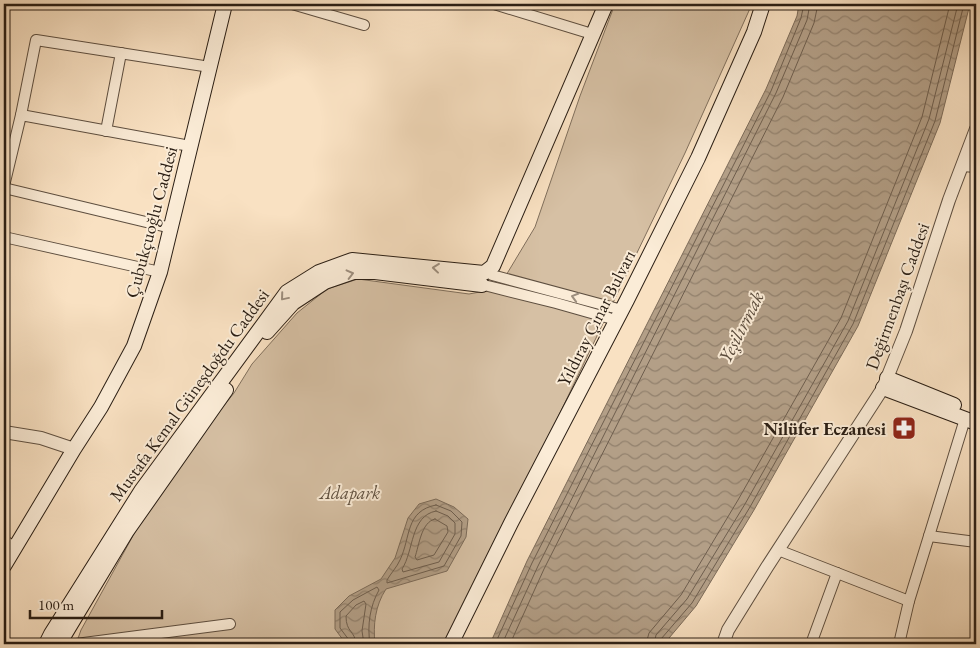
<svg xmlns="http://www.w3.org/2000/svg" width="980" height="648" font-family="'EB Garamond',serif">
<defs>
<pattern id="water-waves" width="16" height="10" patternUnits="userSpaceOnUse" patternTransform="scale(1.25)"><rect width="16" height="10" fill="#b39f87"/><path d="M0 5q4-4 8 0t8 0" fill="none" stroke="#92816d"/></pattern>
</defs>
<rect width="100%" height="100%" fill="#f9e1c2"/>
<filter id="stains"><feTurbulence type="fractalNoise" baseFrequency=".004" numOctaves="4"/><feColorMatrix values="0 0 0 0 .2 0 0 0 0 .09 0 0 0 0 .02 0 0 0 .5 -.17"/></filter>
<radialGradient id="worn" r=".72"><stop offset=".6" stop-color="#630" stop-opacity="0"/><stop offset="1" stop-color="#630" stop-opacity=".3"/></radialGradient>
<path fill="#d6c0a4" stroke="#806f5c" d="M615,4H752L685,153L546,442L443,644H76L81,630L161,485L234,393L252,364L297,313L327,289L358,279L469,294L485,291L502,282L535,227L580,96Z"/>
<g fill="url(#water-waves)" stroke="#7c6b59">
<path d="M799,4H970L940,123L858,326L754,510L696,606L664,644H490L527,561L766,89L797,16Z"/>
<path d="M436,499L454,507L468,519L466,537L447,571L386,589C375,606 373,625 375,644H346L335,629V610L349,596L381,579L395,558L408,518L419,504Z"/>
</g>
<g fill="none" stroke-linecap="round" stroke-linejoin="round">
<g stroke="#6e5e4e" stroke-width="1">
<path d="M436,505L451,511L462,522L461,536L444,566L387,583V580C391,573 397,567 400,560C411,537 405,511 436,505Z"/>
<path d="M436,511L448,516L455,523V534L439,562L403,572L402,569C414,551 410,516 436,511Z"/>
<path d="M435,519L447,526L448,532L434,555L417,560L415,557C419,546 421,522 435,519Z"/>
<path d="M350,644L349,640L340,628V612L353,600L377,587L379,590C370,606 367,625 370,644"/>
<path d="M356,644C355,630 346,633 346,616L356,605L364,601L366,604L362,631L364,644"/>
<path d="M495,644L532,563L771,91L801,18L804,4"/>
<path d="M502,644L538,566L776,93L807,20L810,4"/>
<path d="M510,644L544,569L783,97L814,23L818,4"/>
<path d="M646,644L649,633L681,595L738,500L841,318L922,117L950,4"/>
<path d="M654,644L656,635L687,599L745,504L848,321L929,119L958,4"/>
<path d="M660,644L661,639L692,603L750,507L853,324L935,121L964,4"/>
</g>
<g stroke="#5e4f40" stroke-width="12">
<g id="minor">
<path d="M292,4L364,25"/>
<path d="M494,4L592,34"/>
<path d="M21,115L36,40L210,67"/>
<path d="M106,131L121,53"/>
<path d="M962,166L976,167"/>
<path d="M4,186L21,115L190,146"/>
<path d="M4,188L171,228"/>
<path d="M4,237L160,272"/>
<path d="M492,275L622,310"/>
<path d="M488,286L556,303L616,320"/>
<path d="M929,536L976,542"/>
<path d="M4,540L15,548"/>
<path d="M778,550L909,601"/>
<path d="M76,644L230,624"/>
<path d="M811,644L837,573"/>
<path d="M899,644L909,601L965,419"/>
</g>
</g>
<g stroke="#5e4f40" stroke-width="14">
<g id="tertiary">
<path d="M4,432L41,438L74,449"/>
<path d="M723,644L728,630L767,567L883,388L906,331L949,200L976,129"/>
</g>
</g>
<g stroke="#2a1e14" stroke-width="16">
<g id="secondary">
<path d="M267,332L293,303L325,282L354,272H375L482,285"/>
<path d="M887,378L954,405"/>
<path d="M883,388L976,423"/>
<path d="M4,566L74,449L101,407L134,346L160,272L225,4"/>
<path d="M46,644L51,634L141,491L287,292L319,272L352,260L484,273L493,266L606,4"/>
<path d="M59,644L127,531L226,390"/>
<path d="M451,644L511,523L627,300L698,158L754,32L763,4"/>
</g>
</g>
<use href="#minor" stroke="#fbecd7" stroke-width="10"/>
<use href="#tertiary" stroke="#fbecd7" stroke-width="12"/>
<use href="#secondary" stroke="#fbecd7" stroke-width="14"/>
</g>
<defs><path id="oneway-chevron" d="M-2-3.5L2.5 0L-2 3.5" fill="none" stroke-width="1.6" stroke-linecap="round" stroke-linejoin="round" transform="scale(1.25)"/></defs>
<g stroke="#9d8f7f">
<use href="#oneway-chevron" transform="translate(436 268) rotate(-174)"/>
<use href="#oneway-chevron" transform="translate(350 274) rotate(-14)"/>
<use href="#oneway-chevron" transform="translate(284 297) rotate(130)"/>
<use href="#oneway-chevron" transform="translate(575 297) rotate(-164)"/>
</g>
<defs>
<g id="pharmacy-square" transform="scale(1.25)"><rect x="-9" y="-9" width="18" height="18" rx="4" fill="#8f2418" stroke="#fbecd7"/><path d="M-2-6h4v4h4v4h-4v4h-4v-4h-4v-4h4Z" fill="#fff"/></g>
</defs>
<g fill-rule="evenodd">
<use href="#pharmacy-square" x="904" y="428"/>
</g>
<g text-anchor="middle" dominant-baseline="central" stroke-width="4" stroke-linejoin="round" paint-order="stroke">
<g font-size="18" fill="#2a1e14" stroke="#fbecd7">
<text transform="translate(151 222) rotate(-75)">Çubukçuoğlu Caddesi</text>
<text transform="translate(897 296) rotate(-70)">Değirmenbaşı Caddesi</text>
<text transform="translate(596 318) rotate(-63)">Yıldıray Çınar Bulvarı</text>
<text transform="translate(189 395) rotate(-54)">Mustafa Kemal Güneşdoğdu Caddesi</text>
</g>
<g font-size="18" font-weight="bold" fill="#2a1e14" stroke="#fbecd7" text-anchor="end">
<text x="886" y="428">Nilüfer Eczanesi</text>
</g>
<g font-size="18" font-style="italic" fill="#5e4f3f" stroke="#fbecd7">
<text x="350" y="492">Adapark</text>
</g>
<g font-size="19" font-style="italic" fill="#5a4b3c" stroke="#fbecd7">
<text transform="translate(741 327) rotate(-63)">Yeşilırmak</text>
</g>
</g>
<rect width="980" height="648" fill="none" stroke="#f9e1c2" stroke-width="20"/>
<rect x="5" y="5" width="970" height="638" fill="none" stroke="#2a1e14" stroke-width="2.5"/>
<rect x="10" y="10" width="960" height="628" fill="none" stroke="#2a1e14"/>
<path d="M30 610v8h132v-8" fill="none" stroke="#2a1e14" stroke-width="2.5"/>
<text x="38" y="610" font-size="15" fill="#2a1e14" stroke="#fbecd7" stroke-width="4" paint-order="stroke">100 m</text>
<rect width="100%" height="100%" filter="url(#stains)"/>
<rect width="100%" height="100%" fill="url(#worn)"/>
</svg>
